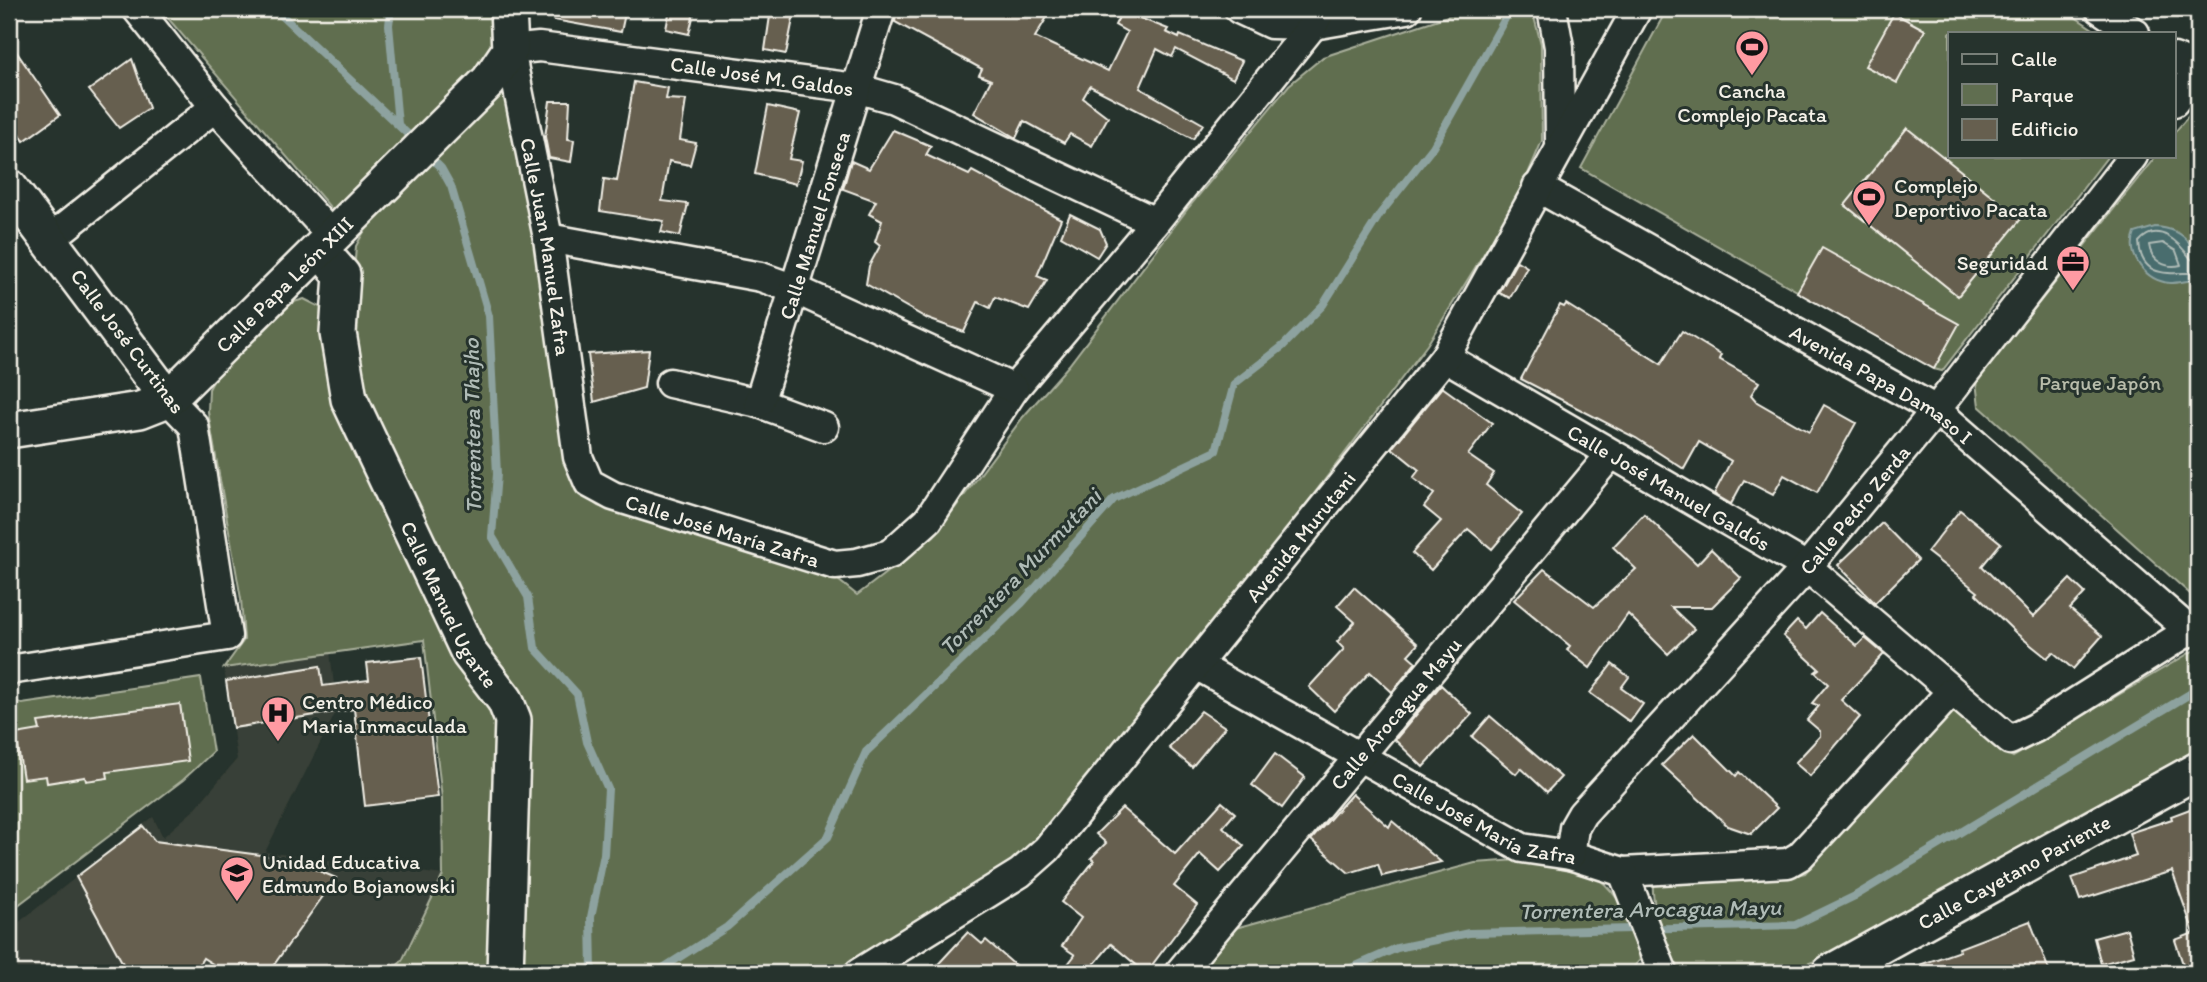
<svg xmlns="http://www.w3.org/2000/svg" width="2207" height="982" font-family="Itim,sans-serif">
<rect width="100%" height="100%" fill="#26332d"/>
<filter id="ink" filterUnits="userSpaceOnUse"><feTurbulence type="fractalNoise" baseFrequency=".0143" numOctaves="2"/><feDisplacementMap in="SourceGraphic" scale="14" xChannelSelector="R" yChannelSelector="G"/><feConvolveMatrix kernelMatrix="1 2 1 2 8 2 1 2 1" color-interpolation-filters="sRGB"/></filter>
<g filter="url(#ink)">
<path fill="#394037" d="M330,652L337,710L265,852L443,875L402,961L389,973H9V930L153,817L163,837L194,810L237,759L224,668Z"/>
<g fill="#606e50" stroke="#aab09c" stroke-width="2">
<path d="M160,9H496L494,41L485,60L335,213Z"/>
<path d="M1469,9H1532L1541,44L1542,141L1516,202L1427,345L1194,652L1025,852L1011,866L831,973H515L524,708L478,654L353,388L350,327L356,246L379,204L510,79L582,493L598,506L838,580L857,595L934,536L1023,417L1069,365L1189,207L1289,85L1323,57Z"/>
<path d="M1667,9H2063L2099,33H1950V156H2108L1942,371L1934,369L1581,168Z"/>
<path d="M2198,105V601L1979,406L1976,382L2156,156H2174V133Z"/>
<path d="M304,299L324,309L328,326L329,389L439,617L501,718L494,973H389L402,961L443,875L442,799L424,640L224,668L244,640L241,599L208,412L209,389L217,374L284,305Z"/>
<path d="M2198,648V749L2045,832L1860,945L1790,970L1683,973C1669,957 1651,905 1653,884L1660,880L1783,878L1805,873L1941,717L1951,711L1962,715L1990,743L2013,757Z"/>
<path d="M201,678L213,752L183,780L9,912V698L22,704Z"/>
<path d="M1518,860L1596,877C1622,896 1635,928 1640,960L1630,971L1191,973L1228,930L1475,863Z"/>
</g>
<path fill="#496d6e" stroke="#8da29f" stroke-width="2" d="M2155,227C2189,229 2198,250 2198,280C2189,280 2179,283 2170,283C2146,281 2126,256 2135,233Z"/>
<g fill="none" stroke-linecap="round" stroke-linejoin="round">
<g stroke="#b0bcb7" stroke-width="2">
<path d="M2163,243L2176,251L2181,265C2166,269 2151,261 2149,245Z"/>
<path d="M2198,261L2191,259C2180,244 2158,219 2139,242C2141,281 2172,272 2198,273"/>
</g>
<g stroke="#8da29f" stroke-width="8">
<path d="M275,9L415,141"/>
<path d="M391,9L389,25L398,124"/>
<path d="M426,153L441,168L451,186L489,316L497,474L492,536L528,597L535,648L577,694L587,742L608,789L604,854L591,917L592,973"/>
<path d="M655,973L727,927L828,837L866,752L1022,603L1114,499L1216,451L1234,384L1283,346L1323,305L1380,214L1433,147L1506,17"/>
<path d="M1340,973L1397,948L1469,933L1795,925L1855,896L2198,689"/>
</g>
</g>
<g fill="#665f4f" stroke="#f4f1e8" stroke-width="2">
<path d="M555,9H626L621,32L554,20Z"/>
<path d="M670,9H695L689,34L666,29Z"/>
<path d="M771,9H795L786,54L765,50Z"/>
<path d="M897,9H1052L1035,37L1108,71L1127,32L1115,25L1122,11L1168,29L1166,32L1179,38L1180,35L1242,61L1233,79L1176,49L1172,57L1157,49L1140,88L1203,124L1193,139L1090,86L1083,98L1108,117L1092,146L1070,134L1064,143L1024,121L1016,138L974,113L991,80L979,75L982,69L895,22Z"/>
<path d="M1894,13L1925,30L1897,83L1865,66Z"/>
<path d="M9,41L60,115L24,141L16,129L9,133Z"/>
<path d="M132,59L149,108L119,128L89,90Z"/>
<path d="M634,82L668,88L666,99L686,100L680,140L696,143L690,165L669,161L662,201L688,204L680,236L661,232L664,221L600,211L604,179L617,181Z"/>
<path d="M550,101H570L568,139L574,140L571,162L549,158L545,137Z"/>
<path d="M768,106L800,113L789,159L802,161L796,184L755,174Z"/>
<path d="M1907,128L2021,219L1958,296L1845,205Z"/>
<path d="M893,130L931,146L926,155L969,175L972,171L1061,219L1037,276L1047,280L1029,310L995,297L990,308L978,302L964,332L928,319L866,284L869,266L880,246L875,242L882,221L869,214L876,201L843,189L851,161L869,169Z"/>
<path d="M1070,214L1100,229L1106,243L1097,257L1061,236Z"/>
<path d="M1822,248L1959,324L1934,369L1797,292Z"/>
<path d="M1517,261L1527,267L1510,298L1499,293Z"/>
<path d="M1566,304L1661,364L1682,331L1721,355L1719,359L1759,382L1751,395L1757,402L1809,432L1824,405L1856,423L1817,493L1784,475L1773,495L1744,480L1731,504L1714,494L1731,461L1699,442L1684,469L1636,438L1521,379L1560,305L1564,307Z"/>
<path d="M649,350L644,388L594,402L588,354Z"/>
<path d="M1442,387L1492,423L1468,455L1494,473L1486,485L1522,514L1492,549L1468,529L1431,570L1412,553L1441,521L1424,507L1434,494L1413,478L1419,470L1392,448Z"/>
<path d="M1960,510L2001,543L1982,566L2033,617L2070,579L2085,593L2070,609L2102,636L2073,669L2053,652L2047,658L2016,633L1976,594L1978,592L1927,552Z"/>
<path d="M1644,514L1697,564L1711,549L1741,578L1712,607H1671L1694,629L1668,654L1628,614L1590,668L1567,650L1570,646L1514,600L1544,569L1594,607L1636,569L1613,547Z"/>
<path d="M1882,523L1918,560L1875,603L1838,565Z"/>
<path d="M1354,587L1418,644L1408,655L1416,662L1392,692L1370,672L1334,711L1309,687L1344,649L1337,642L1355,622L1337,606Z"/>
<path d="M1820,613L1857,646L1865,638L1884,654L1841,700L1860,717L1810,776L1795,763L1820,736V731L1807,720L1819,706L1812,703L1828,684L1815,672L1819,669L1783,636L1797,621L1806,629Z"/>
<path d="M421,657L438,797L365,806L354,709L233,728L226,681L320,666L323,686L369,680L367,663Z"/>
<path d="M1612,664L1629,677L1621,688L1643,704L1630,722L1590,693Z"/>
<path d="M1441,685L1472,714L1423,767L1395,740Z"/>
<path d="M180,704L188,761L107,772L108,778L86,781L85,777L47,783L46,776L23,779L16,734L40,730L38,722Z"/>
<path d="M1201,711L1225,727L1192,767L1169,748Z"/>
<path d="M1490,716L1561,777L1547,792L1521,768L1516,774L1472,737Z"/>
<path d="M1694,734L1736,776L1739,772L1777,808L1751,834L1728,826L1662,765Z"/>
<path d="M1275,754L1305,777L1282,808L1252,785Z"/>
<path d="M1352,794L1389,827L1392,821L1441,862L1382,876L1378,864L1349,873L1311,840Z"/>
<path d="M1222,802L1235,813L1223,827L1244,846L1220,872L1200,854L1174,886L1197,905L1146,973L1111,944L1087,973H1061L1075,955L1062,946L1081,918L1061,902L1094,861L1091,858L1106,843L1096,834L1122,808L1175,854Z"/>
<path d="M2198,806V973H2186L2175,940L2194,933L2172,871L2080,900L2072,878L2136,856L2129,833L2172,819L2171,816Z"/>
<path d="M143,826L155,841L291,859L336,878L268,973H227L203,958L194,973H128L76,877Z"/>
<path d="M2030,921L2050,973H1905V970L1960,951L1959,948Z"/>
<path d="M2127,929L2134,955L2101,964L2094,938Z"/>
<path d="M968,932L982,944L986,940L1024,973H930Z"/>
</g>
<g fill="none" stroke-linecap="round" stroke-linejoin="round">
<g stroke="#f4f1e8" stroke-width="33">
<g id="minor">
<path d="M137,9L215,107L334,238"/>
<path d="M1239,9L1271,24L1313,25L1407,9"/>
<path d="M1552,9L1559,47L1560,142"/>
<path d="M2100,9L2135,33"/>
<path d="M2174,58L2198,68"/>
<path d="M2174,102L2198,71"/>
<path id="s1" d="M1537,187L1936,410L2191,632"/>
<path id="s2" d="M1155,222L894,99L856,88L539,47L510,50L548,238L578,457L589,483L613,496L835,565L857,563L890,554L928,520L1014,389L1155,222L1313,25L1321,9"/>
<path d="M548,238L761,277L792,288L1014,389"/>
<path d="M50,239L215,107"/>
<path id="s3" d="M1445,357L1807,567L2010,740L2035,728L2198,625"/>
<path d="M670,383L759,403L824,427"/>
<path id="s4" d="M759,403L881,9"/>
<path id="s5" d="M1198,666L1522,848L1570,855L1623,872L1788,863L1800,856L1951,692"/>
<path d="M9,670L227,636L194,426L168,399"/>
<path id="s6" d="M1570,855L1574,828L1582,814L1807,567L1936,410L2133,156"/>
<path d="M1623,872L1663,973"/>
<path id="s7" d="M859,973L1020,873L1047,849L1445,357L1637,9"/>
<path id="s8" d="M1179,973L1611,454"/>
</g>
</g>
<g stroke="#f4f1e8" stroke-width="40">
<g id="tertiary">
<path d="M9,187L168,399"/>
<path id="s9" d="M320,250L342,275L338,333L349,399L469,653L505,700L513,720L505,973"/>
<path id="s10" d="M9,430L140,410L168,399L489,81L510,50L508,9"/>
<path id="s11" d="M1830,973L2198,770"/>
</g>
</g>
<use href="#minor" stroke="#26332d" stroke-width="28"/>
<use href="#tertiary" stroke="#26332d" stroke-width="35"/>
</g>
</g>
<defs>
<g id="stadium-pin" transform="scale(1.75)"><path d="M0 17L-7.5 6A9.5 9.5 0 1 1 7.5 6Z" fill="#ff9aa2" stroke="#26332d"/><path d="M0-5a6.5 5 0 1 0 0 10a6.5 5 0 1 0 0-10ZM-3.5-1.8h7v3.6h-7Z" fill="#111"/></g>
<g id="office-pin" transform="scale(1.75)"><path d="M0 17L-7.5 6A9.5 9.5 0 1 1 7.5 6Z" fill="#ff9aa2" stroke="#26332d"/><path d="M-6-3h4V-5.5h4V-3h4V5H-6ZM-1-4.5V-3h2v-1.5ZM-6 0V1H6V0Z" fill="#111"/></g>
<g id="hospital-pin" transform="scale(1.75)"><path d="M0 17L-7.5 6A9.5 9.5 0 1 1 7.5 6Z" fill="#ff9aa2" stroke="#26332d"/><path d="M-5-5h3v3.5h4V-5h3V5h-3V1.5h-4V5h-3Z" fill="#111"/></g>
<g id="school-pin" transform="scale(1.75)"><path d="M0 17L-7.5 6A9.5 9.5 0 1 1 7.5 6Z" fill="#ff9aa2" stroke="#26332d"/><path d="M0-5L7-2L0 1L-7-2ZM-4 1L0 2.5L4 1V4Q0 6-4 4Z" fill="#111"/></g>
</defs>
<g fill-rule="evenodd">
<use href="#stadium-pin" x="1752" y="47"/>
<use href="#stadium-pin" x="1869" y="197"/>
<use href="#office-pin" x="2073" y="262"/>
<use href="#hospital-pin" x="278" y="713"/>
<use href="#school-pin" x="237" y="873"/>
</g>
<g text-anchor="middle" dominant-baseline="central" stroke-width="6" stroke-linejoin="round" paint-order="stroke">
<g font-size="21" fill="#f4f1e8" stroke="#26332d">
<text transform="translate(762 76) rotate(8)">Calle José M. Galdos</text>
<text stroke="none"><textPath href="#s4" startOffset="186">Calle Manuel Fonseca</textPath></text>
<text stroke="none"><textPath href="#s2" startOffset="877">Calle Juan Manuel Zafra</textPath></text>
<text stroke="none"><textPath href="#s10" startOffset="326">Calle Papa León XIII</textPath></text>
<text transform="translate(128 341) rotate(53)">Calle José Curtinas</text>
<text stroke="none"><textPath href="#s1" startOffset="397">Avenida Papa Damaso I</textPath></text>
<text stroke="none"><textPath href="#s3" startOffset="259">Calle José Manuel Galdós</textPath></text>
<text stroke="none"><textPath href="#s6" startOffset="452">Calle Pedro Zerda</textPath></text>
<text stroke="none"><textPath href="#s2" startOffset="1260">Calle José María Zafra</textPath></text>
<text stroke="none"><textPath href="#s7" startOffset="628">Avenida Murutani</textPath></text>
<text stroke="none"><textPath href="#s9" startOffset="387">Calle Manuel Ugarte</textPath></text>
<text stroke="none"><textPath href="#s8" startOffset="338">Calle Arocagua Mayu</textPath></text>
<text stroke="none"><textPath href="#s5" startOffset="326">Calle José María Zafra</textPath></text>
<text stroke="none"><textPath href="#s11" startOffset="210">Calle Cayetano Pariente</textPath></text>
</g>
<g font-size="21" fill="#f4f1e8" stroke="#26332d" text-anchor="start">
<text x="1752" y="90" text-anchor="middle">Cancha<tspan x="1752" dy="24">Complejo Pacata</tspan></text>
<text x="1894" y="185">Complejo<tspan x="1894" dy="24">Deportivo Pacata</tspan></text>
<text x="2048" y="262" text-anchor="end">Seguridad</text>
<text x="302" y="701">Centro Médico<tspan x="302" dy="24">Maria Inmaculada</tspan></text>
<text x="262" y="861">Unidad Educativa<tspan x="262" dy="24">Edmundo Bojanowski</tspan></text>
</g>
<g font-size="21" fill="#b9bdab" stroke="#26332d">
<text x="2100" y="382">Parque Japón</text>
</g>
<g font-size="23" font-style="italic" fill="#b0bcb7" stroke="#26332d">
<text transform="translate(472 426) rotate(-91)">Torrentera Thajho</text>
<text transform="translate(1020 572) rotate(-46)">Torrentera Murmutani</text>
<text transform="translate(1650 909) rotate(-1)">Torrentera Arocagua Mayu</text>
</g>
</g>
<rect width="2207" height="982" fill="none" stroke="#26332d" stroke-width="35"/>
<rect x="18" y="18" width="2172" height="947" fill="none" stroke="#f4f1e8" stroke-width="2.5" filter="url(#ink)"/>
<rect x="1948" y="32" width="228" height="126" fill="#26332d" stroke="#787f78" stroke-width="2"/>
<rect x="1962" y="54" width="35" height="10" fill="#26332d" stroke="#787f78" stroke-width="2"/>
<text x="2011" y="66" font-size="21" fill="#f4f1e8">Calle</text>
<rect x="1962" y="84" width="35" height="21" fill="#606e50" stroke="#787f78" stroke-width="2"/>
<text x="2011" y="102" font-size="21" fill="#f4f1e8">Parque</text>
<rect x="1962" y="119" width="35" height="21" fill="#665f4f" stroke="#787f78" stroke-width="2"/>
<text x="2011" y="136" font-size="21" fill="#f4f1e8">Edificio</text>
</svg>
